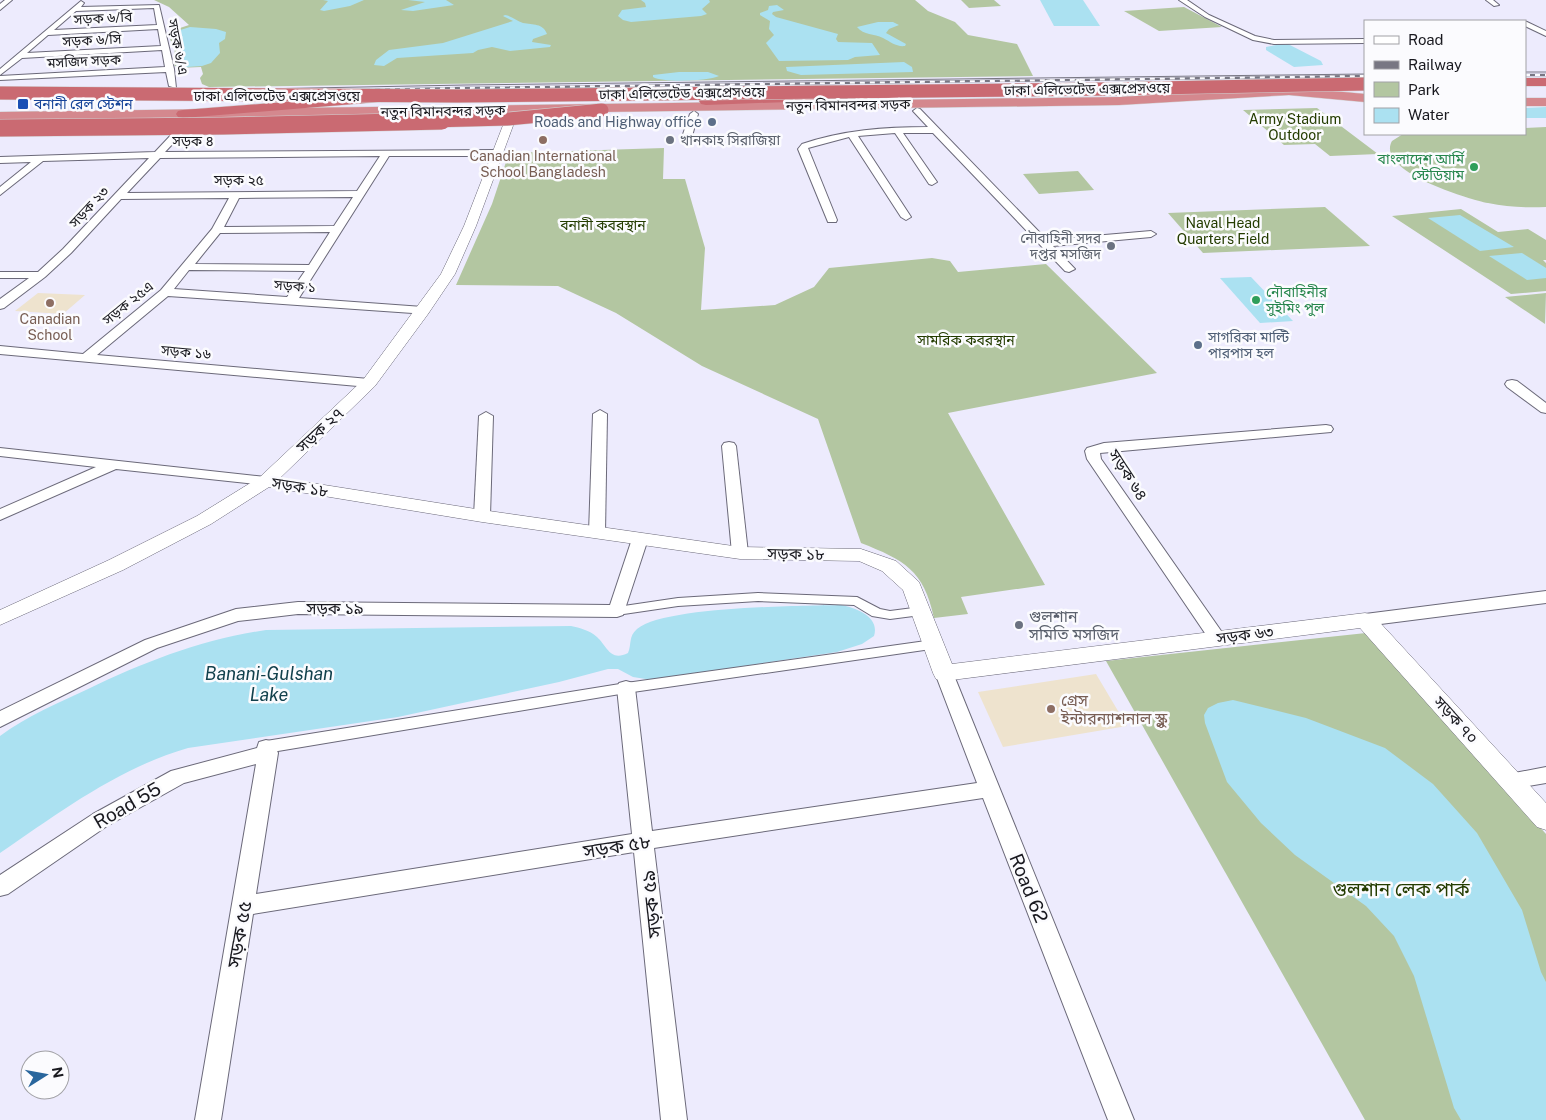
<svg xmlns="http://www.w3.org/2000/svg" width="1546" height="1120" font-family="'Public Sans','Noto Sans Bengali',sans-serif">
<rect width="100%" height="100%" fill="#edebfd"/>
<g fill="#eee3ce">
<path d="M38,293L85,295L63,314L15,311Z"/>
<path d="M1096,674L1127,726L1003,747L978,692Z"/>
</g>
<g fill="#b3c6a1">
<path d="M154,0H915L928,11L955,22L968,35L1017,44L1033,76L209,87L202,84L200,78L203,74L201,67L178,68L174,65L175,44L170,40L177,29L189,25L169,7Z"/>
<path d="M961,0H994L1001,6L969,8Z"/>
<path d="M1184,7L1222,27L1159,31L1124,11Z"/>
<path d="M1317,108L1378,154L1330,156L1315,144L1284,145L1243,110Z"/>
<path d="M1546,127V207C1526,208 1507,207 1488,203C1468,199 1375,171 1392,141L1403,134H1525V128Z"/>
<path d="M664,148L663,179H685L705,248L701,310L775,305L814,287L829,268L932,258L950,261L958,272L1046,264L1157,373L948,413L1045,585L961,597L968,614L934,618C924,570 904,560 861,543L818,419L702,366L616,313L558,286L456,285L492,204L509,153Z"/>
<path d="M1078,171L1094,190L1039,194L1023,174Z"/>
<path d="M1325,207L1370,246L1203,253L1168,213Z"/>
<path d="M1461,209L1498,232L1528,229L1546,240V260H1543L1546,263V291L1511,294L1392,216Z"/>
<path d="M1546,293L1545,324L1505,297Z"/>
<path d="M1366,633L1546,834V1120H1365L1106,661Z"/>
</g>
<g fill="#abe1f1">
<path d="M323,0H364L350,6L324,11L320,10L328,1Z"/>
<path d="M408,0H446L454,5L413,11L401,10L425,2Z"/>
<path d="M641,0H709L710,2L702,9L707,14L701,16L631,22L623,20L618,16L622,10L646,7L645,3Z"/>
<path d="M1040,0H1083L1100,26H1054Z"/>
<path d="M777,5L784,10L773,12L772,14L776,17L838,34L836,39L838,42L872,43L880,55L855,57L848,60L779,61L766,43L774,35L769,29L770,21L760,15V13L768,10L769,6Z"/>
<path d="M505,15C512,16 517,21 523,23C533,25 543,23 547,34L533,39L532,42L551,45L550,47L510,51L492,47L478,50L473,53L397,58L384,66L374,65L376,60L389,50L443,43L513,21L503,16Z"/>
<path d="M878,22H893L899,25L889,29L886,33L906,44L905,46C896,47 891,42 883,38C874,33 864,36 857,27Z"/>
<path d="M190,27L216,29L226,32L225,39L219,43L220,53L211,63L202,66L187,67L176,66L178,48L176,36L177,31Z"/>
<path d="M1286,43L1321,61L1323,65L1294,67L1266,50V47Z"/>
<path d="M904,62L912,67L913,72L801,75L787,71L786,67Z"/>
<path d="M679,72H708L719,76C708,81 663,83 653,77V75Z"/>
<path d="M1546,107V118H1525V108Z"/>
<path d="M1460,215L1514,247L1480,251L1428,218Z"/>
<path d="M1522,253L1546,268V278L1527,280L1489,256Z"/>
<path d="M1251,277L1293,321L1260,323L1220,278Z"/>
<path d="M841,605C857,608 880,617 874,636L862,644L837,652L652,680L633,677L618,669H608L559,682L398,717L188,748C118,768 59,813 0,853V736C27,716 58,703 88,689C144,662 203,639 266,630L571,626C580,628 589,630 597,637C607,646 610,662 628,653C632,644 628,637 637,629C665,606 801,606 841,605Z"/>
<path d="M1233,700L1306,718L1385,748L1433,784L1477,833L1522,910L1541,972L1546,982V1120H1461L1454,1108L1414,976L1394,936L1366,906L1295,855L1261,823L1227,782L1205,723L1204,715L1208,708L1218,703Z"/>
</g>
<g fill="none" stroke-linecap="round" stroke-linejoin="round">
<g stroke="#6b6979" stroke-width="2">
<g id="pedestrian">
<path d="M758,593L857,597L880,609L890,611L921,607L926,608L928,611L926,614L921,615L890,619L872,616L854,605L758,601L678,606L617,615L612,614L610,611L612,608L617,607L678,598Z"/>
<path d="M933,640L938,642L940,645L938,648L626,693L266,753L261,751L259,747L261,743L266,741L626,683Z"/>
</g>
</g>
<g stroke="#6b6979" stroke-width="2">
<g id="minor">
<path d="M5,0H12L0,10V4Z"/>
<path d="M1179,0H1187L1209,15L1255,36L1274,40L1365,39V43L1274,44L1253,40L1205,17Z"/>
<path d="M1486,0H1493L1499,5L1494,6Z"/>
<path d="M81,1L84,3L81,7L159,5L174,69L176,88L169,86L166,72L0,80V76L165,67L162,50L22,58L0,75V69ZM154,8L157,25L54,30L76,11ZM158,29L161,46L27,53L48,35Z"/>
<path d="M1524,21L1527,22L1546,31V36L1525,26Z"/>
<path d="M917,108L920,109L1047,240L1151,231L1156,234L1151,237L1053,246L1075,269L1069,272L1065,271L933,133H903L937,182L932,185L929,184L895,133L858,136L911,217L906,220L901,217L849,137L808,148L837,220L836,222H828L798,149L802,144C843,130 885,127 928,127L913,111Z"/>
<path d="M694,111L698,114L691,140L689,142H683L681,140L690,114Z"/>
<path d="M190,117L194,120L193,122L165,152L499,150L504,153L499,156H389L299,298L423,307L429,311L427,314L168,296L97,355L369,379L376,383L374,386L369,387L0,354V346L83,354L161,290L212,229L229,198L121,199L71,253L45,277L4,308L0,309V299L29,278H0V272H38L63,249L149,158L43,161L0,195V187L31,162L0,163V157L155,152L187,118ZM380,156L357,191L127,193L160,158ZM353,197L334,226L224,227L239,198ZM330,232L309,265L195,264L220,233ZM189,270L305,271L287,297L174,289Z"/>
<path d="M1512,380L1517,381L1546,403V413L1541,412L1507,387L1505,384L1507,381Z"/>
<path d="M600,410L607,414L605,533L603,536H591L589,533L593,414Z"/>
<path d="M486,412L493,416L490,516L487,519H477L474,516L479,416Z"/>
<path d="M1326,425L1331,426L1333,429L1331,432L1100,453L1101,459L1226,638L1223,642L1217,644L1211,642L1087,459L1085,451L1087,448L1104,443Z"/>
<path d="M729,442L734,443L736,446L748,553L746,557L740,558L734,557L732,553L722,446L724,443Z"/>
<path d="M0,448L266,477L271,478L273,481L271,484L266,485L116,469L0,520V509L96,467L0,456Z"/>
<path d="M640,534L646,535L648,539L623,615L617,617L298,614L238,621L157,648L0,727V711L145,640L236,609L298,602L610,605L632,539L634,535Z"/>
<path d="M1546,591V603L1365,626L1359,624L1356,620L1359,616L1365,614Z"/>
<path d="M944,666L950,668L953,673L1134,1120H1108L983,798L654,848L687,1120H661L634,852L253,914L221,1120H195L256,764L184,783L107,826L8,894L0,896V875L93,814L171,771L257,748L259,742L266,740L273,742L278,753L256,894L632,834L617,688L619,683L626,681L633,683L635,688L652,831L977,783L935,673L938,668Z"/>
<path d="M1546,767V783L1511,789L1504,787L1501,781L1504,775Z"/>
</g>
</g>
<g stroke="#6b6979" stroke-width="1">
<path id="tertiary" d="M512,112L517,115L476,226L455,274L428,314L375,386L280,478L482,510L740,547L861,549L896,561L919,582L952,664L1365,613L1373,615L1546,803V830L1537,827L1360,628L944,681L936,679L933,673L903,590L882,571L859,561L740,559L482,522L269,487L211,524L123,570L0,625V610L109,560L197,516L260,477L363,380L441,274L464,226L507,115Z"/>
</g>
<g stroke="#d1d1d2" stroke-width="1">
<g id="trunk">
<path d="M1289,87L1365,94V102L1289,95L1119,105L0,120V112L1119,97Z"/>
<rect x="1525" y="98" width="21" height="8"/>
</g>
</g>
<g stroke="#d1d1d2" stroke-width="1">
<g id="motorway">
<rect x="1525" y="78" width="21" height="8"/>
<path d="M862,92L867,93L869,96L867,99L706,105L701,104L699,101L701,98L706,97Z"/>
<path d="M385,94L390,95L392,98L390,101L183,118L178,117L176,114L178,111L183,110Z"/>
</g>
</g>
<use href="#pedestrian" fill="#fff" fill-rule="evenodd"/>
<use href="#minor" fill="#fff" fill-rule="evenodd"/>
<use href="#tertiary" fill="#fff" fill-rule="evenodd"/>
<use href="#trunk" fill="#d4888e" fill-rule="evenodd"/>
<use href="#motorway" fill="#ca6a72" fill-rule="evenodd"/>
<g stroke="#787783" stroke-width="1">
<path d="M1525,72H1546"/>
<path d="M0,94L465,85L1365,74"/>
</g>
<g stroke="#787783" stroke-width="2.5">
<g id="rail">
<path d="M1525,75H1546"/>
<path d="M0,97L464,88L1365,76"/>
</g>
</g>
<use href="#rail" stroke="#fbfbfe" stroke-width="2" stroke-dasharray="5" stroke-linecap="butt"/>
<g stroke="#d1d1d2" stroke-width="14" stroke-linecap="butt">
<g id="motorway-bridge-far1">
<path d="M0,93L458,96L1104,89L1365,84"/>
<path d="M391,122L507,119L602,110"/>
</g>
</g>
<g stroke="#d1d1d2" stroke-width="18" stroke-linecap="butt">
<path id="motorway-bridge" d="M0,128L223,126L442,121"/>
</g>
<use href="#motorway-bridge-far1" stroke="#ca6a72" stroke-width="13"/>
<use href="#motorway-bridge" stroke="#ca6a72" stroke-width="17"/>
</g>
<rect fill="#1a4fb4" stroke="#fbfbfe" stroke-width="2" x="17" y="98" width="12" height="12" rx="2.5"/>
<g fill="#5c6f8a" stroke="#fbfbfe" stroke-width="2">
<circle cx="712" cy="122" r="5"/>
<circle cx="1198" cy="345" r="5"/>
</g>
<g fill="#8d6e63" stroke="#fbfbfe" stroke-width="2">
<circle cx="543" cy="140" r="5"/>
<circle cx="50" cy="303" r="5"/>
<circle cx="1051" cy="709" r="5"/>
</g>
<g fill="#6b7280" stroke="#fbfbfe" stroke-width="2">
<circle cx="670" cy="140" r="5"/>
<circle cx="1111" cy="246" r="5"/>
<circle cx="1019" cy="625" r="5"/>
</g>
<g fill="#2e9e5b" stroke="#fbfbfe" stroke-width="2">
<circle cx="1474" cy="167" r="5"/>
<circle cx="1256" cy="300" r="5"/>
</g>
<g text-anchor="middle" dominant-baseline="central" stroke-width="5" stroke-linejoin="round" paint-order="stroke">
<g font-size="14" fill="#19191f" stroke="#fbfbfe">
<text transform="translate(103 18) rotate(-3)">সড়ক ৬/বি</text>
<text transform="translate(92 40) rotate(-3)">সড়ক ৬/সি</text>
<text transform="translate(178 47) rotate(79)">সড়ক ৬/এ</text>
<text transform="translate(84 61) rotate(-3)">মসজিদ সড়ক</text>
<text transform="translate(1087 89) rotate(-1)">ঢাকা এলিভেটেড এক্সপ্রেসওয়ে</text>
<text transform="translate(682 93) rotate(-1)">ঢাকা এলিভেটেড এক্সপ্রেসওয়ে</text>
<text x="277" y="96">ঢাকা এলিভেটেড এক্সপ্রেসওয়ে</text>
<text transform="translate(848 105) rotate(-1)">নতুন বিমানবন্দর সড়ক</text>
<text transform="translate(443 111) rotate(-1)">নতুন বিমানবন্দর সড়ক</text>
<text x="193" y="141">সড়ক ৪</text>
<text x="239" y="180">সড়ক ২৫</text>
<text transform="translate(89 207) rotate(-47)">সড়ক ২৩</text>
<text transform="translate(295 286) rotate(4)">সড়ক ১</text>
<text transform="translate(128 303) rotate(-39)">সড়ক ২৫এ</text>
<text transform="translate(186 352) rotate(5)">সড়ক ১৬</text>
</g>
<g font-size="14" fill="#164399" stroke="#fbfbfe" text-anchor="start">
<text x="34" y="104">বনানী রেল স্টেশন</text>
</g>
<g font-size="14" fill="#243c00" stroke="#fbfbfe">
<text x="1295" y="119">Army Stadium<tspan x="1295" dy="16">Outdoor</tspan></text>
<text x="1223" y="223">Naval Head<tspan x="1223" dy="16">Quarters Field</tspan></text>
<text x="603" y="225">বনানী কবরস্থান</text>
<text x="966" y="340">সামরিক কবরস্থান</text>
</g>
<g font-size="14" fill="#4e5e75" stroke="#fbfbfe" text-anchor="end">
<text x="702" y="122">Roads and Highway office</text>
<text x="1208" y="337" text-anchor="start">সাগরিকা মাল্টি<tspan x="1208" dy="16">পারপাস হল</tspan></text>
</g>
<g font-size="14" fill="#5b616d" stroke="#fbfbfe" text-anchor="start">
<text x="680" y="140">খানকাহ সিরাজিয়া</text>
<text x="1101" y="238" text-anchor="end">নৌবাহিনী সদর<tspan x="1101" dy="16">দপ্তর মসজিদ</tspan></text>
</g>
<g font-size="14" fill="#785e54" stroke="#fbfbfe">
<text x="543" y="156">Canadian International<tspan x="543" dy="16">School Bangladesh</tspan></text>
<text x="50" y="319">Canadian<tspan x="50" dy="16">School</tspan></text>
</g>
<g font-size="14" fill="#27864d" stroke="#fbfbfe" text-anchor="end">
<text x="1464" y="159">বাংলাদেশ আর্মি<tspan x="1464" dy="16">স্টেডিয়াম</tspan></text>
<text x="1266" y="292" text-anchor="start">নৌবাহিনীর<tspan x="1266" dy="16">সুইমিং পুল</tspan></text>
</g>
<g font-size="16" fill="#19191f" stroke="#fbfbfe">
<text transform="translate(320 430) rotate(-43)">সড়ক ২৭</text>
<text transform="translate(1128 475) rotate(57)">সড়ক ৬৪</text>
<text transform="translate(300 487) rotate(9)">সড়ক ১৮</text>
<text transform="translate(796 554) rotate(1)">সড়ক ১৮</text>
<text x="335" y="608">সড়ক ১৯</text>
<text transform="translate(1245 635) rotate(-7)">সড়ক ৬৩</text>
<text transform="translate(1456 720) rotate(48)">সড়ক ৭০</text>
</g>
<g font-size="16" fill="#5b616d" stroke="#fbfbfe" text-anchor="start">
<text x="1029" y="616">গুলশান<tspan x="1029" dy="18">সমিতি মসজিদ</tspan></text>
</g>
<g font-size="16" fill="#785e54" stroke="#fbfbfe" text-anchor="start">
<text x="1061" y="700">গ্রেস<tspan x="1061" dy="18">ইন্টারন্যাশনাল স্কুল</tspan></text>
</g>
<g font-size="18" font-style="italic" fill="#12414d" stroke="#fbfbfe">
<text x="269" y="673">Banani-Gulshan<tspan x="269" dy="21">Lake</tspan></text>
</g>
<g font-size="19" fill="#19191f" stroke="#fbfbfe">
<text transform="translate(127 805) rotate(-30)">Road 55</text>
<text transform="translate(617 846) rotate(-9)">সড়ক ৫৮</text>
<text transform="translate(1029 888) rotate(68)">Road 62</text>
<text transform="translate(651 904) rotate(-96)">সড়ক ৫৯</text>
<text transform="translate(239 934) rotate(-80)">সড়ক ৫৫</text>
</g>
<g font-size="19" fill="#243c00" stroke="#fbfbfe">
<text x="1401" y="889">গুলশান লেক পার্ক</text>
</g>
</g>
<rect x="1364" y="20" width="162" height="115" fill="#fbfbfe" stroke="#a1a1a5"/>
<rect x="1374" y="36" width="25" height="8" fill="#ffffff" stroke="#a1a1a5"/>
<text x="1408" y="45" font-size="15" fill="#19191f">Road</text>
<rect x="1374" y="61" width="25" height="8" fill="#787783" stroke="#a1a1a5"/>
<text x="1408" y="70" font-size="15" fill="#19191f">Railway</text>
<rect x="1374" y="82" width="25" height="15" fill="#b3c6a1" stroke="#a1a1a5"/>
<text x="1408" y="95" font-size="15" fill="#19191f">Park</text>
<rect x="1374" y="108" width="25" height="15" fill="#abe1f1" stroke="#a1a1a5"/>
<text x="1408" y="120" font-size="15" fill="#19191f">Water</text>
<g transform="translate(45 1075) rotate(79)"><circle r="24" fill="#fbfbfe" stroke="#a1a1a5"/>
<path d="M0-4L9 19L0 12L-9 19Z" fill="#29669d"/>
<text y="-8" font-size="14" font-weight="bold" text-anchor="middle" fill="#19191f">N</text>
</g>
</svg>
